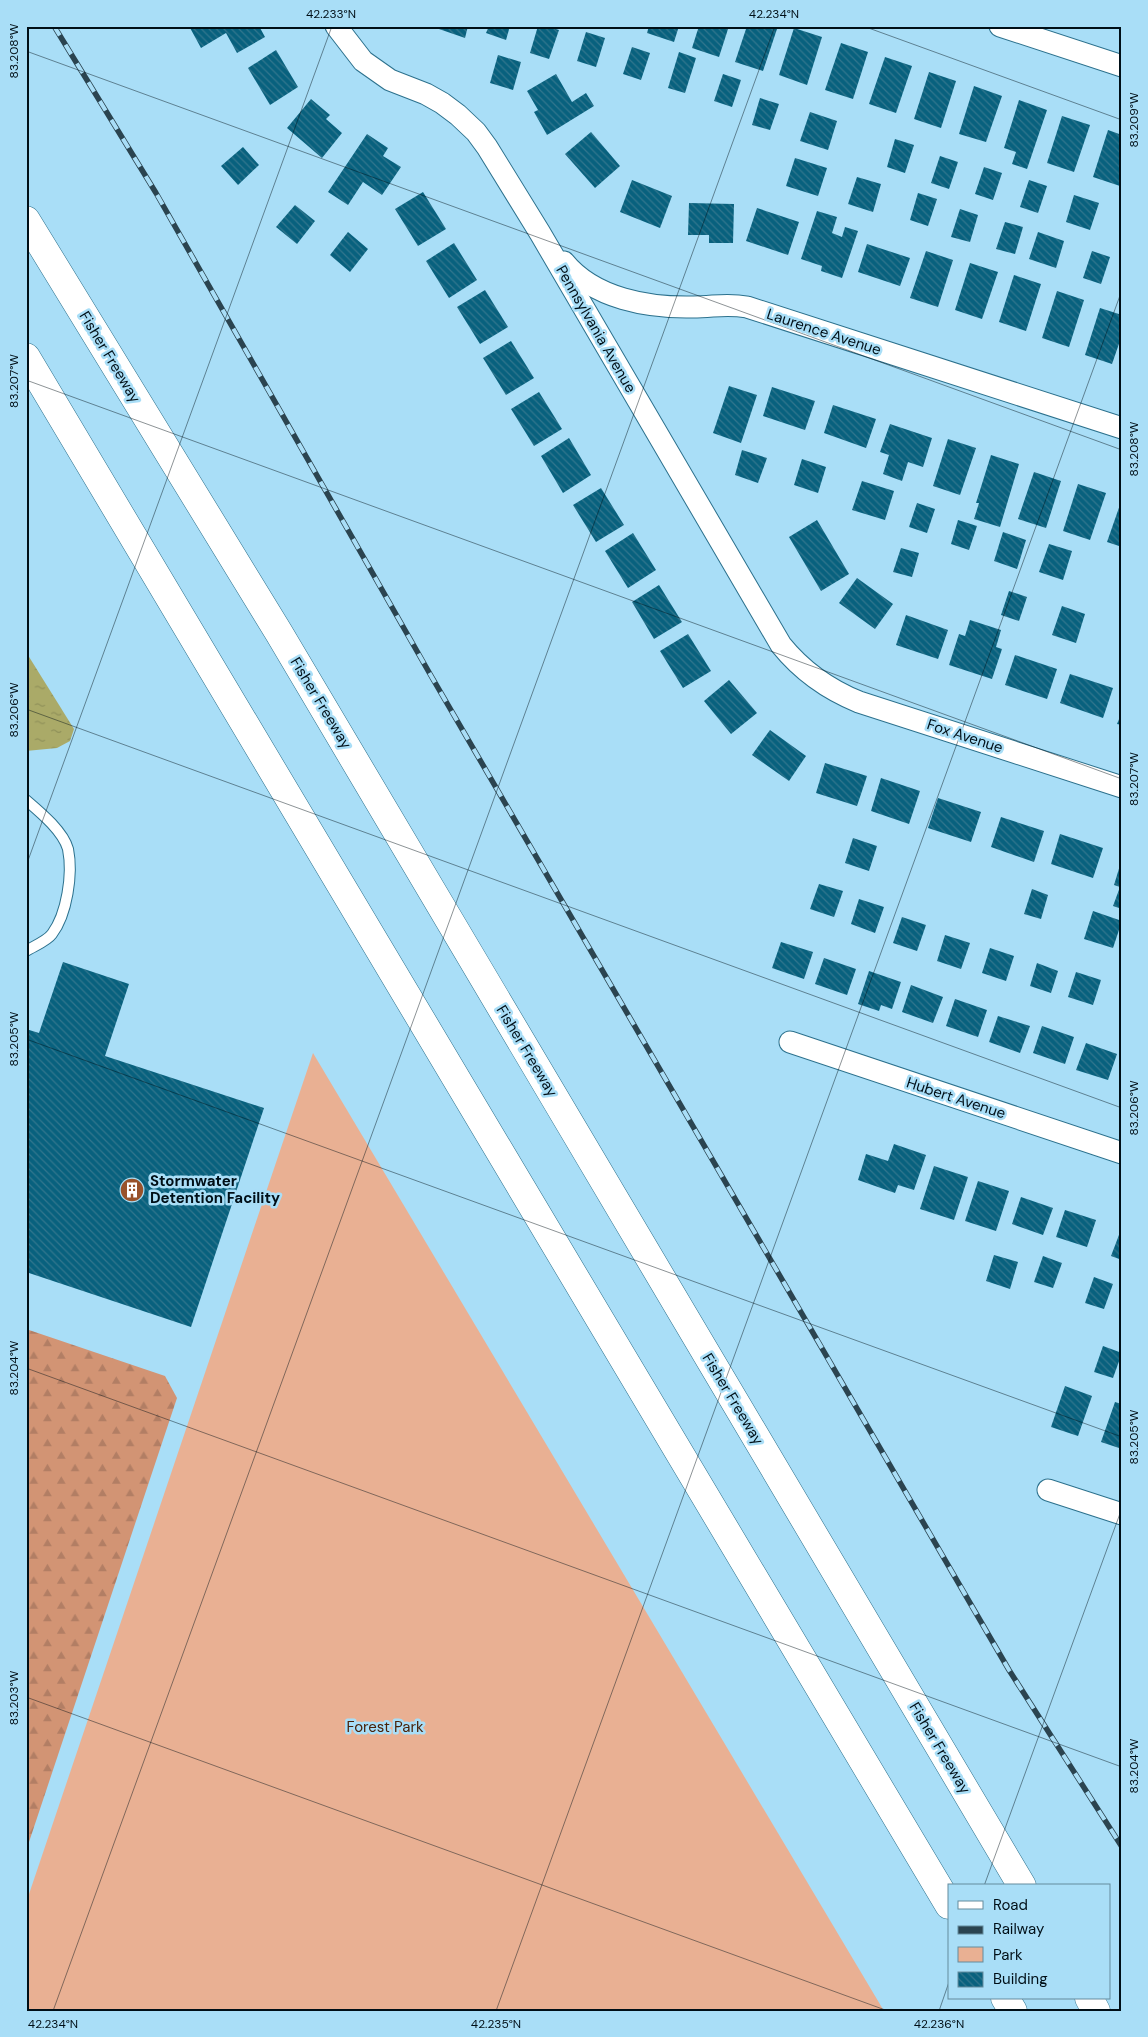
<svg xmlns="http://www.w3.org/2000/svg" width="1148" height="2037" font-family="'DM Sans',sans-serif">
<defs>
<pattern id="forest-firs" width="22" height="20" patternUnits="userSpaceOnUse" patternTransform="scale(1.25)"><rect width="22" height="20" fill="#d29474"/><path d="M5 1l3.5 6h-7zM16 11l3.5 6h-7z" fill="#b27e64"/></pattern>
<pattern id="water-ripples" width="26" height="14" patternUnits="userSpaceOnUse" patternTransform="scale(1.25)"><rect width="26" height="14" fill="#aaaa68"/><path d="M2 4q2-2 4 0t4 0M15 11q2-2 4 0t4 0" fill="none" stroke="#909159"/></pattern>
<pattern id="building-back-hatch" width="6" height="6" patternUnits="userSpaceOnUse" patternTransform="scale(1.25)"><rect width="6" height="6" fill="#08617e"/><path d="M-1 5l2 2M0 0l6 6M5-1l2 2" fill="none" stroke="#32768d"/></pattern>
</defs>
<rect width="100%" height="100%" fill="#a9def7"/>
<path fill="url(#forest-firs)" d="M26,1329L165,1376L177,1398L26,1851Z"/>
<path fill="#e9b093" d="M313,1053L884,2011H26V1903Z"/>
<path fill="url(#water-ripples)" d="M26,652L74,729L70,741L57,748L26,751Z"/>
<g fill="url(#building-back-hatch)">
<path d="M189,26H259L265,37L237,53L226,33L201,48Z"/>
<path d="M440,26H468L465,38L439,29Z"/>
<path d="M489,26H510L506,40L486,33Z"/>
<path d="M538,26H546L559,30L549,59L530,53Z"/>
<path d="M649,26H679L674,42L647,33Z"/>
<path d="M699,26H729L719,57L692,48Z"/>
<path d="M747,26H778L763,71L735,62Z"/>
<path d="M794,28L822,37L807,85L779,75Z"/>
<path d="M586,32L605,38L596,67L577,61Z"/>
<path d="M841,43L868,52L853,99L825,90Z"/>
<path d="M632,47L650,53L641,80L623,74Z"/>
<path d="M276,50L298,87L270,105L248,68Z"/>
<path d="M679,52L696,58L685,93L668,88Z"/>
<path d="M498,55L521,62L513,90L490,83Z"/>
<path d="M885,57L912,66L896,113L869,104Z"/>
<path d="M929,72L956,81L941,128L914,119Z"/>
<path d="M556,74L572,102L586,93L594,106L547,135L534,112L538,110L527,91Z"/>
<path d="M723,74L741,80L732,107L714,101Z"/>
<path d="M974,86L1002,96L986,142L959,134Z"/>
<path d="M760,98L779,104L770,130L752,125Z"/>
<path d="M311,99L330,115L326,119L342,133L322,158L287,128Z"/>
<path d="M1019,100L1047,110L1027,169L1012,164L1016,152L1004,148Z"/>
<path d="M810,112L837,121L828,150L800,141Z"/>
<path d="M1062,116L1090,125L1074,172L1047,163Z"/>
<path d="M1108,130L1122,135L1120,186L1093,177Z"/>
<path d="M591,132L620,166L595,188L565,154Z"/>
<path d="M367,134L388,148L383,156L401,167L382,195L363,182L348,205L328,192Z"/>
<path d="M895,139L914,145L905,173L887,167Z"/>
<path d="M243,147L259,165L238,185L221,166Z"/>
<path d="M940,156L958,162L949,189L931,183Z"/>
<path d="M795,158L827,168L818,196L786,186Z"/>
<path d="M984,167L1002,173L993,200L975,194Z"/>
<path d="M857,177L881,184L873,212L848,204Z"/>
<path d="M632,180L672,196L660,228L620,212Z"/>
<path d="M1029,180L1047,186L1038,213L1020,207Z"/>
<path d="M423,192L446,229L418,246L395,209Z"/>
<path d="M918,193L937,199L928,226L910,220Z"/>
<path d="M1074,195L1099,203L1090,230L1066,222Z"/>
<path d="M689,203L734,204L733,243H709V235H688Z"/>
<path d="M295,205L315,221L297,244L276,227Z"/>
<path d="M757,208L799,222L788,255L746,241Z"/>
<path d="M960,209L978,215L970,242L951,237Z"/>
<path d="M817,211L837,217L832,233L842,237L845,227L858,231L842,278L821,271L822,266L801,259Z"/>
<path d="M1005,222L1023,227L1015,254L996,249Z"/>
<path d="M348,232L368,249L350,272L330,255Z"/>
<path d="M1038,232L1064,241L1056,268L1029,259Z"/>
<path d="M454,243L477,280L449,298L426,261Z"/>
<path d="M867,244L910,258L900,286L858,272Z"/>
<path d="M926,251L953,260L938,307L910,298Z"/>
<path d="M1092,251L1110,257L1101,284L1083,278Z"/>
<path d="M970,263L998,272L982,319L955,310Z"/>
<path d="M1014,275L1041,284L1026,331L999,322Z"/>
<path d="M485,290L508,327L480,344L457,307Z"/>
<path d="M1057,291L1084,300L1069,347L1042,338Z"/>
<path d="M1100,308L1122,315V335L1112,364L1085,355Z"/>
<path d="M511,341L534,378L506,395L483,358Z"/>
<path d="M729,386L757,395L741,443L713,433Z"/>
<path d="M772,387L815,401L805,430L763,416Z"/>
<path d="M539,392L562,429L534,446L511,409Z"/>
<path d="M833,405L876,419L866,448L824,433Z"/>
<path d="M890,424L932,438L923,467L908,462L902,481L883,474L889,455L880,452Z"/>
<path d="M569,438L591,475L563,493L541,456Z"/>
<path d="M948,439L976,448L960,495L933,486Z"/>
<path d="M742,450L767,458L758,483L735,475Z"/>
<path d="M991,455L1019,464L1000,527L974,519L979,503H976Z"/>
<path d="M802,459L826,467L818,493L794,485Z"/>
<path d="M1034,472L1061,481L1046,528L1018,519Z"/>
<path d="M862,481L894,491L885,520L852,510Z"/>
<path d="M1078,484L1106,493L1090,540L1063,531Z"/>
<path d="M601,488L624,525L596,542L573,505Z"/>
<path d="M1122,499V547L1107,542Z"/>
<path d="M917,503L935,509L927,533L909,527Z"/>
<path d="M817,520L849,574L821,591L789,537Z"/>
<path d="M958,520L977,526L969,550L951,544Z"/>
<path d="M1003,532L1026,540L1017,569L994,561Z"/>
<path d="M633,533L656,570L628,588L605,551Z"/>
<path d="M1049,544L1072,551L1063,580L1039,572Z"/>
<path d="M901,548L919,553L912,577L893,572Z"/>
<path d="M857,578L893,604L875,629L839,603Z"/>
<path d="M659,585L682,622L654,639L632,602Z"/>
<path d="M1009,591L1027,597L1019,621L1001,615Z"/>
<path d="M1062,606L1085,614L1076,643L1052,635Z"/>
<path d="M906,615L948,630L938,659L896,645Z"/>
<path d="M970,620L1001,630L996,647L1002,649L992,679L949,665L959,634L965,636Z"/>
<path d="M688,634L711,671L683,688L660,651Z"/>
<path d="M1015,655L1057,669L1047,699L1005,685Z"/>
<path d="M1070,674L1113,688L1103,718L1060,703Z"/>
<path d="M729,680L757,713L731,734L704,701Z"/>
<path d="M1122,712V725L1117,724Z"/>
<path d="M770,730L806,756L789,781L752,755Z"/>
<path d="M825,763L867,776L857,806L816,793Z"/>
<path d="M881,778L920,791L909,824L871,811Z"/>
<path d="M938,798L981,812L971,842L928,828Z"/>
<path d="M1001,817L1044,831L1034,862L991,847Z"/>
<path d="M1060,834L1103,848L1093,878L1051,864Z"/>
<path d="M853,838L877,846L869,871L845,863Z"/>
<path d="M1121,862H1122V909L1113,906L1120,887L1114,885Z"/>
<path d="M819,884L843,891L834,917L810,909Z"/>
<path d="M1032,889L1048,895L1041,919L1024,914Z"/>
<path d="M859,899L884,907L875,933L851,924Z"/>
<path d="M1093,911L1122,921L1113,948L1084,939Z"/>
<path d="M902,917L926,925L917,951L893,943Z"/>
<path d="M945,935L970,943L961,969L937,961Z"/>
<path d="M781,942L813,952L804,979L772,968Z"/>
<path d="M990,948L1014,956L1006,981L982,973Z"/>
<path d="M824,958L856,969L847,995L815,984Z"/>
<path d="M63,962L129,984L105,1056L264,1108L191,1327L26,1272V1029L39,1033Z"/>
<path d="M1037,963L1058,971L1051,993L1030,986Z"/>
<path d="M869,971L901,982L892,1009L881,1005L879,1011L858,1004Z"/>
<path d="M1076,972L1101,980L1093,1005L1068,997Z"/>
<path d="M911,985L943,997L933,1023L902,1012Z"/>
<path d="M955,999L987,1010L978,1037L946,1026Z"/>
<path d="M998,1016L1030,1026L1020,1053L989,1042Z"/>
<path d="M1042,1026L1074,1037L1065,1064L1033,1053Z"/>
<path d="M1086,1043L1117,1054L1108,1080L1076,1070Z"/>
<path d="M894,1144L926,1155L914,1190L898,1185L895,1193L858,1180L866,1154L888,1161Z"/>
<path d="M934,1166L968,1177L954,1220L920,1209Z"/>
<path d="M978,1181L1009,1191L996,1231L965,1221Z"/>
<path d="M1021,1197L1053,1208L1043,1235L1012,1224Z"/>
<path d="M1065,1210L1096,1220L1087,1247L1056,1237Z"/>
<path d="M1122,1227V1260L1111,1256Z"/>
<path d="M994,1255L1018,1262L1010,1289L986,1281Z"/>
<path d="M1043,1256L1062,1263L1053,1288L1034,1282Z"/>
<path d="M1094,1277L1113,1284L1104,1309L1085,1303Z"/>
<path d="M1103,1346L1122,1353L1113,1378L1094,1372Z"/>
<path d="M1065,1386L1092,1396L1078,1436L1051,1427Z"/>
<path d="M1115,1402L1122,1404V1449L1101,1442Z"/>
</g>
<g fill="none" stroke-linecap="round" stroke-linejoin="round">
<g stroke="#2c718d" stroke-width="12">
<path id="service" d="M26,800C40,812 63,831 68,849C73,874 67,914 52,934C47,941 34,946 26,951"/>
</g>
<g stroke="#2c718d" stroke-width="23">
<g id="minor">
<path d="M336,26L363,61L390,80L426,94L442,103L458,115L476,132L487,147L540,233L781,645C802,671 827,689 859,702L1122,787"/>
<path d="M1000,26L1122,66"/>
<path d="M564,262C594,299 649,308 693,307C714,307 726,303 747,307L1122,428"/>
<path d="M790,1042L1122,1153"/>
<path d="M1048,1490L1122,1514"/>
</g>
</g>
<g stroke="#2c718d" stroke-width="29">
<g id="motorway">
<path d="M26,220L279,633L1022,1886"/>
<path d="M26,357L949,1905"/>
<path d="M1005,1998L1013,2011"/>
<path d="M1089,1998L1096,2011"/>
</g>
</g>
<use href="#service" stroke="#fff" stroke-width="10"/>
<use href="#minor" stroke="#fff" stroke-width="21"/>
<use href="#motorway" stroke="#fff" stroke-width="28"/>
<g stroke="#2b4450" stroke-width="5.5">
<path id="rail" d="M54,26L156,193L430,674L1009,1670L1122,1847"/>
</g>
<use href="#rail" stroke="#a9def7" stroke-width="4" stroke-dasharray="11" stroke-linecap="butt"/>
</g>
<path fill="none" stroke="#000f17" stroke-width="1" stroke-opacity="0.45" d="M863,26L1122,120M26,51L1122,450M26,380L1122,779M26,709L1122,1108M26,866L332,26M26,1039L1122,1437M26,1368L1122,1767M26,1697L888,2011M984,1886L1122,1508M53,2011L775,26M496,2011L1122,290M939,2011L949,1982"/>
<defs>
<g id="building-disc" transform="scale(1.25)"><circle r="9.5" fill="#99522a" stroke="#a9def7"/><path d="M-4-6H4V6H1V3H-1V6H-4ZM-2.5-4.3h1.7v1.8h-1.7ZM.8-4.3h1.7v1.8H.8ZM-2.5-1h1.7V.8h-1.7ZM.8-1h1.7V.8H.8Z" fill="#fff"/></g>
</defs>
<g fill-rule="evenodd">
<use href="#building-disc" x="132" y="1190"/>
</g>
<g text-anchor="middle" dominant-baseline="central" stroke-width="5" stroke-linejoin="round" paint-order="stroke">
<g font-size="15" fill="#000f17" stroke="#a9def7">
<text transform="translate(596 329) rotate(60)">Pennsylvania Avenue</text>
<text transform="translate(824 332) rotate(18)">Laurence Avenue</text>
<text transform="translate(110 357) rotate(59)">Fisher Freeway</text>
<text transform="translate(321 703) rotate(59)">Fisher Freeway</text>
<text transform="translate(965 736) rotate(18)">Fox Avenue</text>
<text transform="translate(527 1051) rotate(59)">Fisher Freeway</text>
<text transform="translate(956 1098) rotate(18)">Hubert Avenue</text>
<text transform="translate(733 1399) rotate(59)">Fisher Freeway</text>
<text transform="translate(940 1748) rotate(59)">Fisher Freeway</text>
</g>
<g font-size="15" font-weight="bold" fill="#000f17" stroke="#a9def7" text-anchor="start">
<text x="150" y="1181">Stormwater<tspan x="150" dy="17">Detention Facility</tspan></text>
</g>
<g font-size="15" fill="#492108" stroke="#a9def7">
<text x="385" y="1727">Forest Park</text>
</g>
</g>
<rect width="1148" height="2037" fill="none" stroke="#a9def7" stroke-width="55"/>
<rect x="948" y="1884" width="162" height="115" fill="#a9def7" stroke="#658b9d"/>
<rect x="958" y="1901" width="25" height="8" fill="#ffffff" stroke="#658b9d"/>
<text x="993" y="1910" font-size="15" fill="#000f17">Road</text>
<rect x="958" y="1926" width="25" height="8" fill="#2b4450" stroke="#658b9d"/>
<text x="993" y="1934" font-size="15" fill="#000f17">Railway</text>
<rect x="958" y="1947" width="25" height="15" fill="#e9b093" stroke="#658b9d"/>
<text x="993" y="1960" font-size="15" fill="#000f17">Park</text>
<rect x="958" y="1972" width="25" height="15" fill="url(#building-back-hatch)" stroke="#658b9d"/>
<text x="993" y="1984" font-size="15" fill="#000f17">Building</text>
<rect x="28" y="28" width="1092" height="1982" fill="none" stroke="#000f17" stroke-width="2"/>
<g font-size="12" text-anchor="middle" fill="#000f17">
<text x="331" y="18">42.233°N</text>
<text x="774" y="18">42.234°N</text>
<text transform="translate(14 51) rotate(-90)" y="4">83.208°W</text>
<text transform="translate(1134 120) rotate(-90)" y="4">83.209°W</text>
<text transform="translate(14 381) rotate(-90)" y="4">83.207°W</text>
<text transform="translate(1134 449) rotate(-90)" y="4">83.208°W</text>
<text transform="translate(14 710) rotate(-90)" y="4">83.206°W</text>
<text transform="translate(1134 779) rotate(-90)" y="4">83.207°W</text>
<text transform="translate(14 1039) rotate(-90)" y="4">83.205°W</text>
<text transform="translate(1134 1108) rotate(-90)" y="4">83.206°W</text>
<text transform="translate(14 1368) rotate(-90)" y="4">83.204°W</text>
<text transform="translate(1134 1437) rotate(-90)" y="4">83.205°W</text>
<text transform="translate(14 1698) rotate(-90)" y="4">83.203°W</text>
<text transform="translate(1134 1766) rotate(-90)" y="4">83.204°W</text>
<text x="53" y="2028">42.234°N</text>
<text x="496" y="2028">42.235°N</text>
<text x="939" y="2028">42.236°N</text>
</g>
</svg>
